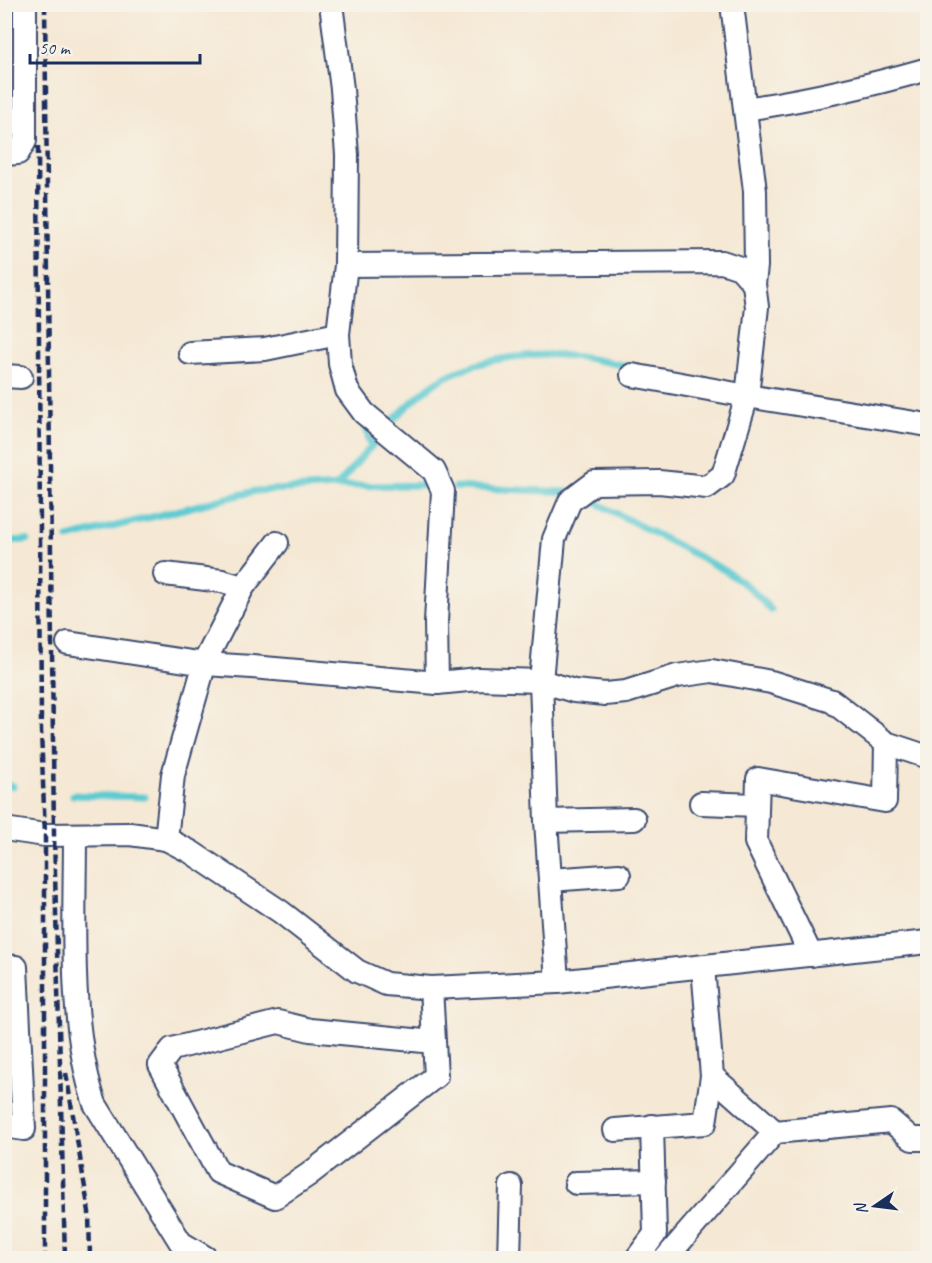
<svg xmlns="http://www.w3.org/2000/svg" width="932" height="1263" font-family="Caveat,sans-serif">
<rect width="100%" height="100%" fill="#f7f3e8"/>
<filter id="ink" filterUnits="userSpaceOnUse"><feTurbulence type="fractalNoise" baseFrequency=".0167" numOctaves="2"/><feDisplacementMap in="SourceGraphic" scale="12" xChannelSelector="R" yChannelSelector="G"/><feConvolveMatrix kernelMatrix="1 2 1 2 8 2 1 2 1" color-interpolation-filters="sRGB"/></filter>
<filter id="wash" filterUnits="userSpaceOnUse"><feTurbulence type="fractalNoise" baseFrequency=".008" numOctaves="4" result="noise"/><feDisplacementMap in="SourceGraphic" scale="24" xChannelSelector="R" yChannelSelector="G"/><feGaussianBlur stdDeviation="1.35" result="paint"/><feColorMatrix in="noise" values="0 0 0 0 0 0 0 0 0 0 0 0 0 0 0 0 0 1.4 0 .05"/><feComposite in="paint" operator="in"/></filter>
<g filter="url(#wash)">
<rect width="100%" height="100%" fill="#f5e8d4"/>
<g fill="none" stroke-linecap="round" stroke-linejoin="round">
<g stroke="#5dcad1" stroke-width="7">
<path d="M364,422L371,447"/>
<path d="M389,424C407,407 426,386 449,375C486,358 531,352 571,356C592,358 613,364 634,367"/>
<path d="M337,486L434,485"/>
<path d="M456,487L568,492"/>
<path d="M595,502L724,570L750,588L771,610"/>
<path d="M68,538L255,491L337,486L381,435"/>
<path d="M4,541L27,540"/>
<path d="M4,784L13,786"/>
<path d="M73,795L145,797"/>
</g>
</g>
</g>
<g filter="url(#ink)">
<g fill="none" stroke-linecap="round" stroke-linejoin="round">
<g stroke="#3c4b70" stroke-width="26">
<g id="minor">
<path d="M331,4L342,89L347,155L346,265L338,334L340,364L347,390L364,413L434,471L443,491L436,622L437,683"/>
<path d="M745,109C807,100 868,86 928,69"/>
<path d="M4,154L18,153L25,141V4"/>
<path d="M346,265L722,262L740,268L754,284"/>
<path d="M190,353L265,349L338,334"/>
<path d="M632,375L747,396L928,425"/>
<path d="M4,376L21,377"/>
<path d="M165,574L222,581L243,587"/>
<path d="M68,643L205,664L252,667L437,683L479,679L541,681L574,691L605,694L626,692L677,676L712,671L771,682L832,701L886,743L928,757"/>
<path d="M701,803L757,805"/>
<path d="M546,821L634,819"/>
<path d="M4,829L45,835L130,834L166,839L191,852L281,912L357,971L386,984L431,988L557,982L928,942"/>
<path d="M75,835C75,918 68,1025 95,1104L181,1243L206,1258"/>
<path d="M166,839L173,775L206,659L243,587L277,543"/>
<path d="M550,880L619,875"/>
<path d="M811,955L756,842L758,779L885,801L886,743"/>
<path d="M4,966L16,967L24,1129L4,1126"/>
<path d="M703,967L712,1076L775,1132"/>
<path d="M557,982L546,821L541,681L554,539L570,501L594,483L659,482L707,487L723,475L747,396L757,307L754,284L756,266L755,191L732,4"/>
<path d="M431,988L436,1076L308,1175L275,1197L218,1172L160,1065L172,1049L278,1022L310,1030L434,1042"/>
<path d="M615,1130L705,1123L712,1076"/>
<path d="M576,1183L654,1181"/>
<path d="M509,1258L511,1186"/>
<path d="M637,1258L655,1234L652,1126"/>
<path d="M666,1258L775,1132L891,1121L912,1139H928"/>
</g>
</g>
<use href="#minor" stroke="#fff" stroke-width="22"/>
<g stroke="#1b2f5e" stroke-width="4.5" stroke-dasharray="9 4.5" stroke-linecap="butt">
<path d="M45,4L54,835L65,1258"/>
<path d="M38,146L41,730L45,835V1258"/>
<path d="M66,1073L89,1212L90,1258"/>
</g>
</g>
</g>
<rect width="932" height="1263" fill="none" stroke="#f7f3e8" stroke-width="24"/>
<g transform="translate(875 1206) rotate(256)" stroke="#f7f3e8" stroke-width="4.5" paint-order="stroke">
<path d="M0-4.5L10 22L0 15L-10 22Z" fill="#1b2f5e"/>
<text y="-9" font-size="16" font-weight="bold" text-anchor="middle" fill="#1b2f5e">N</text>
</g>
<path d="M30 54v9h170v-9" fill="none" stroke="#1b2f5e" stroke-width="3"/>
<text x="39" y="54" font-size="18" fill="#1b2f5e" stroke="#f7f3e8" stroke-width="4.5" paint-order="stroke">50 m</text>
</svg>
